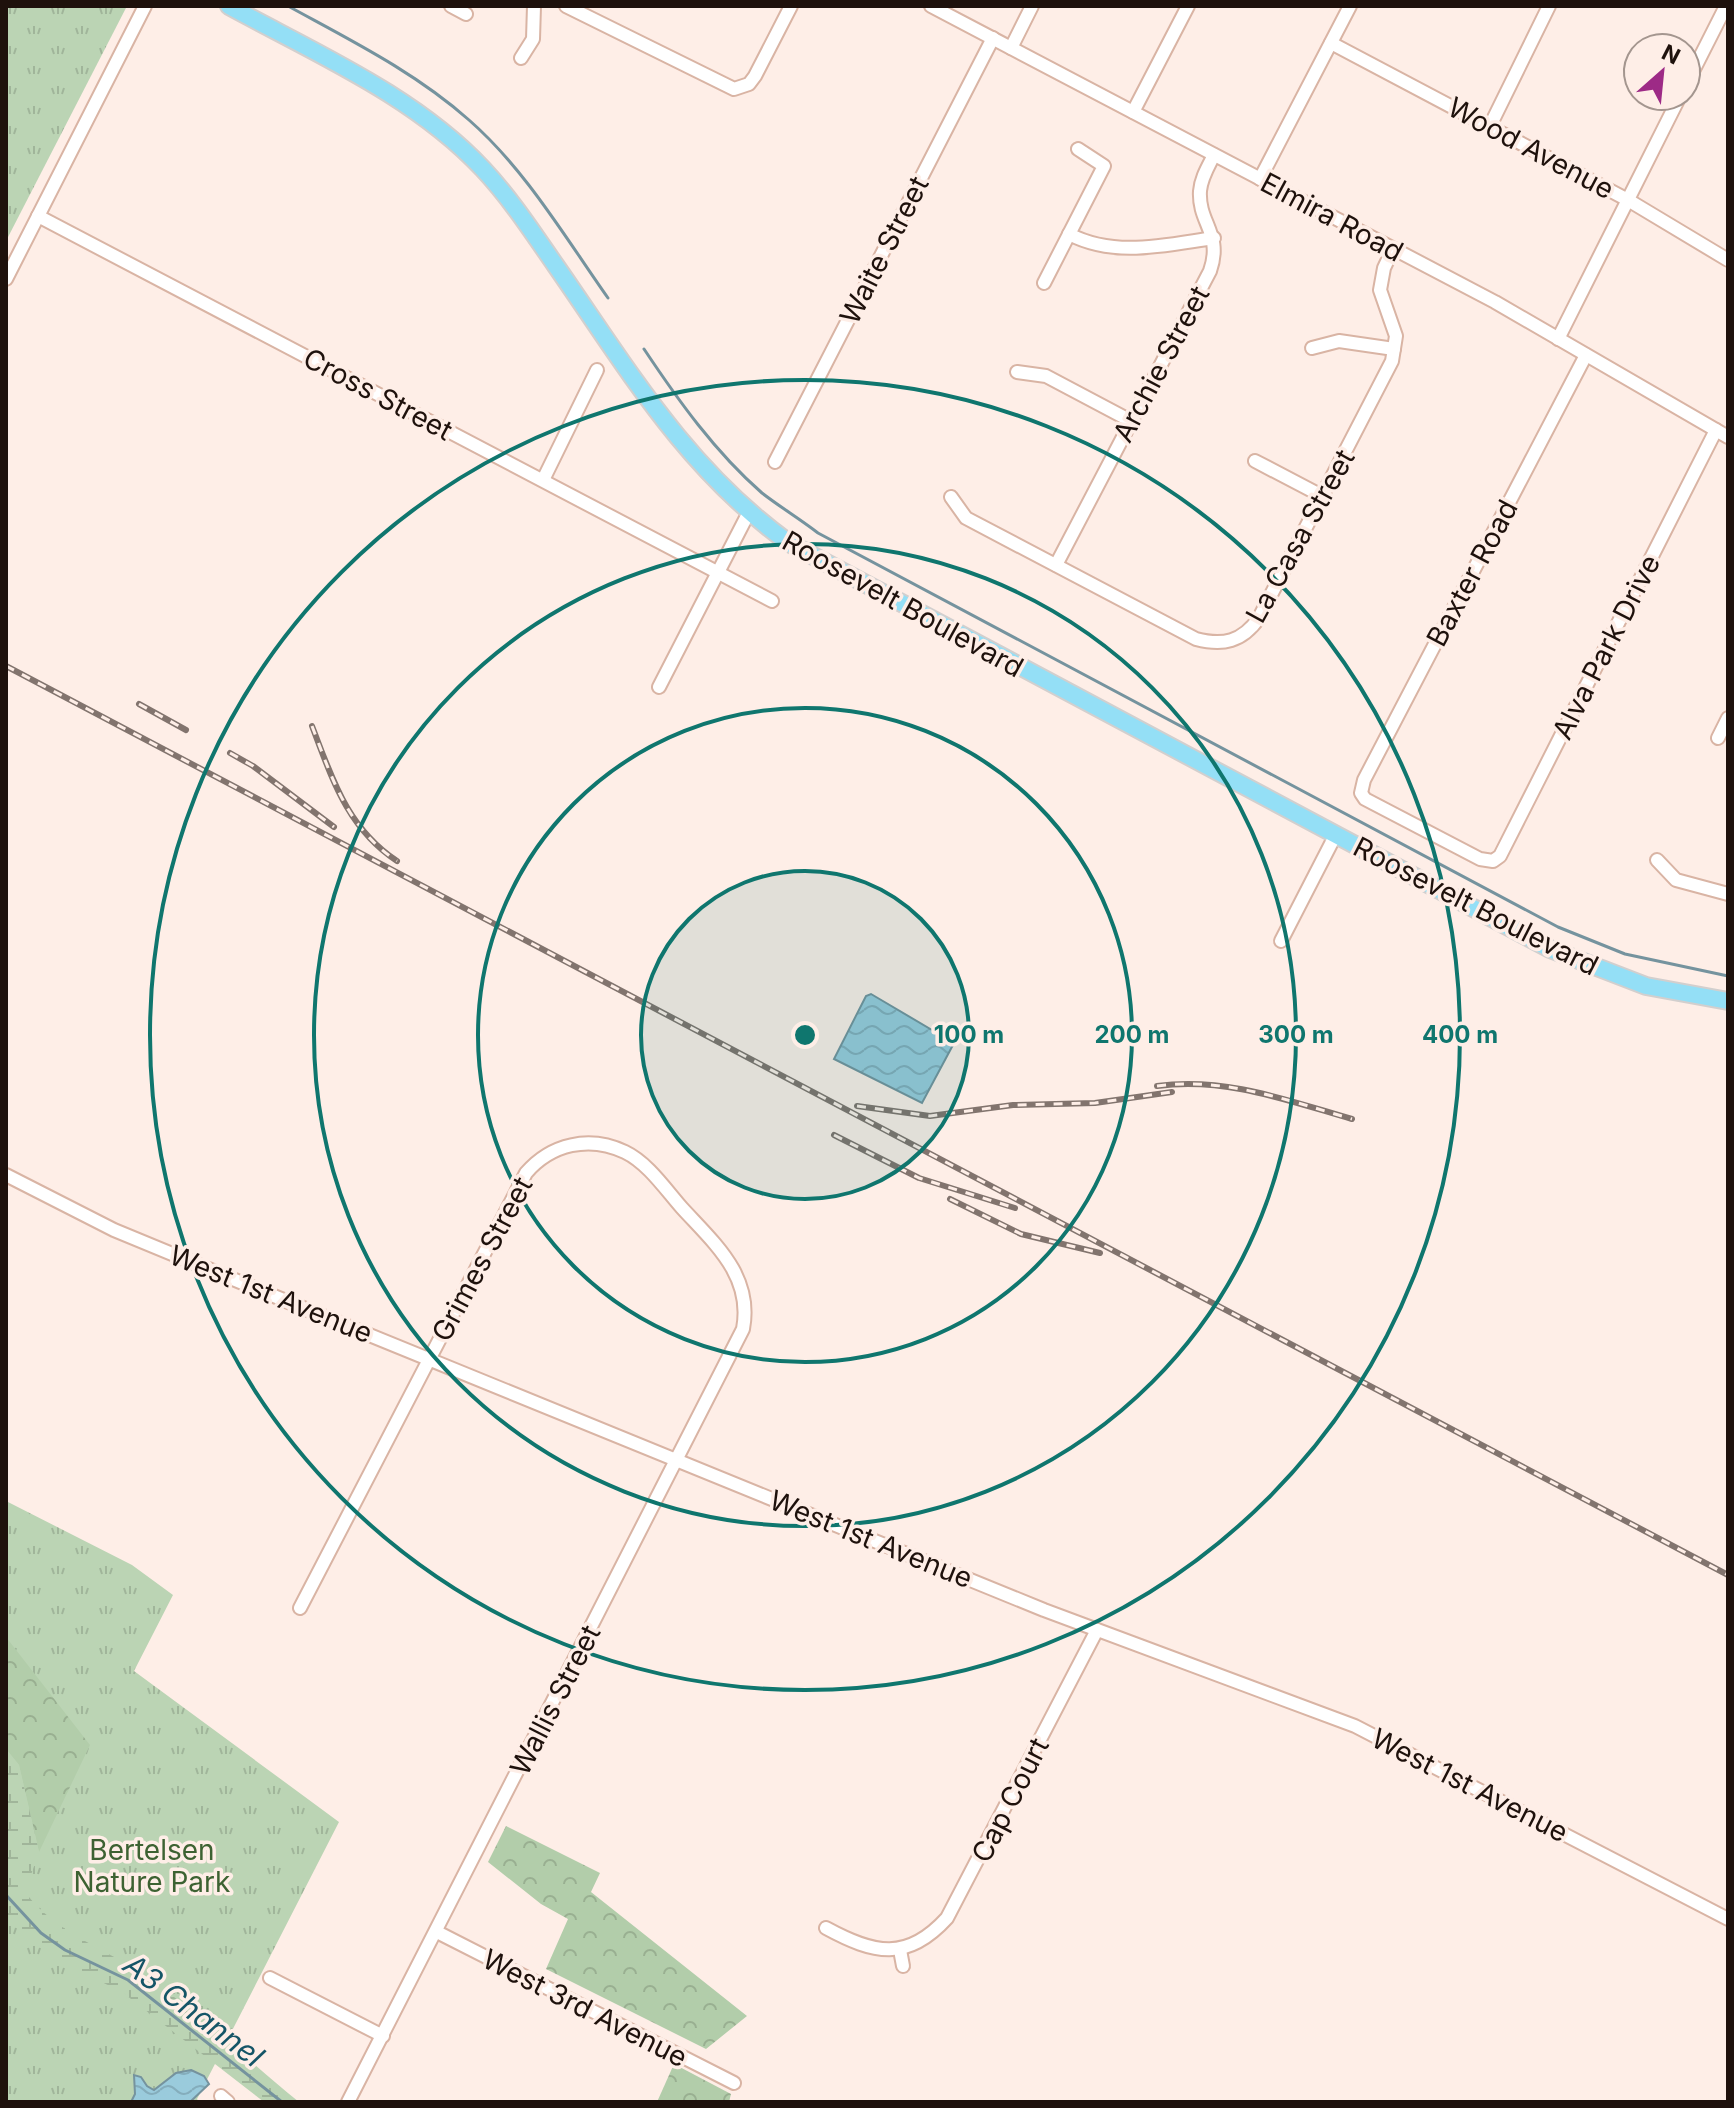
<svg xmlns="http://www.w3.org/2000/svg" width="1734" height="2108" font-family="Inter,sans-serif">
<defs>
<pattern id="grass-tufts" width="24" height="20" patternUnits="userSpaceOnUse" patternTransform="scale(2)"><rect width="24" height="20" fill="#bbd4b4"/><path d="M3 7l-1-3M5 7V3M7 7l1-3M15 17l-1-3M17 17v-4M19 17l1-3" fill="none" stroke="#a0b59a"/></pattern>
<pattern id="forest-crowns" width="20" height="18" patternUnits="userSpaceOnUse" patternTransform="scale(2)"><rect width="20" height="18" fill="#b2cdaa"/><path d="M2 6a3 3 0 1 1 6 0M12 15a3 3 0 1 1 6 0" fill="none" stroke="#99af91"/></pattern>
<pattern id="wetland-marsh" width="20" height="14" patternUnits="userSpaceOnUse" patternTransform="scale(2)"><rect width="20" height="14" fill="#bbd4b4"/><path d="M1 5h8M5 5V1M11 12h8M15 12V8" fill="none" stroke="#a0b59a"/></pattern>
<pattern id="water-waves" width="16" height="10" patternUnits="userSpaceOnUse" patternTransform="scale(2)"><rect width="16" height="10" fill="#9acbdc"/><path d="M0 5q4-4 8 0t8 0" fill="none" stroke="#84adbc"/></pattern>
</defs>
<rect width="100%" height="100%" fill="#feeee7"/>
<g fill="url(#grass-tufts)">
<path d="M6,6H127L6,241Z"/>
<path d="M6,1501L132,1565L173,1595L134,1671L339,1822L197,2099L199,2102H6Z"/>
</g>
<g fill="url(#forest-crowns)">
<path d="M6,1637L90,1745L39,1852L19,1765L6,1749Z"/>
<path d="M506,1826L600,1873L591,1892L747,2016L706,2049L546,1969L568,1919L541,1904L488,1862Z"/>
<path d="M674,2064L731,2094L729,2102H657Z"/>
</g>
<path fill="url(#wetland-marsh)" d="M6,1749L19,1765L39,1852L25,1892C56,1934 104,1947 145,1976C200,2013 248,2061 299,2102H264L122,1992L59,1961L6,1917Z"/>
<g fill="url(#water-waves)" stroke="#75939e" stroke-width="2">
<path d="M871,994L954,1043L922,1103L834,1059L866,996Z"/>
<path d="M191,2070L204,2076L209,2084L190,2102H131L135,2094L134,2075L141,2077L147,2086L154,2090L176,2073Z"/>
</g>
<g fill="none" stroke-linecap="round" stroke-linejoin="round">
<g stroke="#75939e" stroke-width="3">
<path d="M288,6C350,40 415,72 469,120C525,169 565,237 608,298"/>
<path d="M644,349C678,400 715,452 762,493C780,507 800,519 818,533L1558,927L1625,954L1728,976"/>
<path d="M6,1895L41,1933L65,1950L128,1980L282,2102"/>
</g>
<g stroke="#d9b4a4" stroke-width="16">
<g id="minor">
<path d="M451,6L466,14"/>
<path d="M566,6L734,89L749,84L755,76L791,6"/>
<path d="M931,6L1495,302L1728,437"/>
<path d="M1331,43L1628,200L1728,260"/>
<path d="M1011,48L1032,6"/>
<path d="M521,58L533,39L534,6"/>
<path d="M1686,85L1726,6"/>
<path d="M1133,112L1188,6"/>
<path d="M1490,126L1549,6"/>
<path d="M1260,179L1350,6"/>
<path d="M38,216L772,601"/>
<path d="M1069,234C1115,258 1165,245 1214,238"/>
<path d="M6,279L145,6"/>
<path d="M1044,283L1104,166L1078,149"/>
<path d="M1558,339L1680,96"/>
<path d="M1312,348L1339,341L1394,349"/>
<path d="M1586,355L1364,780L1361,793L1365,799L1480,859L1493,861L1500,856L1716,430"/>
<path d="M1017,372L1046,376L1131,421"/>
<path d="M1255,461L1322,496"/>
<path d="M775,462L993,38"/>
<path d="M543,480L597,370"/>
<path d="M951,497L966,518L1196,639C1223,646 1242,642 1259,618L1392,361L1396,336L1380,290L1384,268L1393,249"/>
<path d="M1056,565L1210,271C1223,234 1198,223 1200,191C1201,178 1208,167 1214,155"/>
<path d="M659,687L748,514"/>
<path d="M1718,738L1728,718"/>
<path d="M1657,860L1676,880L1728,894"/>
<path d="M1281,941L1335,836"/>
<path d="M6,1175L114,1230L286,1301L1044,1610L1355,1726L1728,1919"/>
<path d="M300,1608L526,1173C551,1144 589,1135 625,1152C648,1163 666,1190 682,1208C715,1244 753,1276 743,1329L348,2102"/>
<path d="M826,1928C874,1954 907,1962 947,1918L1097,1630"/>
<path d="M437,1932L734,2083"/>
<path d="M900,1950L903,1966"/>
<path d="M270,1978L383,2036"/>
<path d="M221,2096L228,2102"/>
</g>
</g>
<g stroke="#d2cfce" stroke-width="20">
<path id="major" d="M229,6C315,53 415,96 483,169C511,199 533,233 556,266C627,368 686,469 789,543L1550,949L1646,986L1728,1001"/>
</g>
<use href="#minor" stroke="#fff" stroke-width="12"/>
<use href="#major" stroke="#94dff6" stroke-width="16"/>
<g stroke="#82746e" stroke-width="6">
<g id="rail">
<path d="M6,666L1728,1575"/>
<path d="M139,704L186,730"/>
<path d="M312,726C332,778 347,828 397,861"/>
<path d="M230,753L253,766L334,827"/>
<path d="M1157,1086C1226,1077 1286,1100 1352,1119"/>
<path d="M857,1106L930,1116L1013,1105L1095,1103L1172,1092"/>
<path d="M834,1135L919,1178L1015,1208"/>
<path d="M950,1199L1021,1234L1100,1253"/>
</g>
</g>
<use href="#rail" stroke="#feeee7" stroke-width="3" stroke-dasharray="9" stroke-linecap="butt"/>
</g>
<circle cx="805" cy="1035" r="164" fill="#0f766e" fill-opacity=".12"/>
<g fill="none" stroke="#0f766e" stroke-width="4">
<circle cx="805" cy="1035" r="164"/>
<circle cx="805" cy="1035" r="327"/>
<circle cx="805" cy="1035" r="491"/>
<circle cx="805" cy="1035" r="655"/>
</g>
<g text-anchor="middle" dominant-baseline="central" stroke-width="7" stroke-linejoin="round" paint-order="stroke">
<g font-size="28" fill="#1e110c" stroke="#feeee7">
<text transform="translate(1531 148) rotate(28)">Wood Avenue</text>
<text transform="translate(1332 217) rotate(28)">Elmira Road</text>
<text transform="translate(884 250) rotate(-63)">Waite Street</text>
<text transform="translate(1161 364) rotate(-62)">Archie Street</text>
<text transform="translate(378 394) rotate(28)">Cross Street</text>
<text transform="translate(1300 536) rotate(-61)">La Casa Street</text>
<text transform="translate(1472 573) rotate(-62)">Baxter Road</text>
<text transform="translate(903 604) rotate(29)">Roosevelt Boulevard</text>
<text transform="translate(1606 647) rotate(-63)">Alva Park Drive</text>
<text transform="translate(1476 906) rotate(27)">Roosevelt Boulevard</text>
<text transform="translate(482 1259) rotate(-62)">Grimes Street</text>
<text transform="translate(271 1294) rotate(22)">West 1st Avenue</text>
<text transform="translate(871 1539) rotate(22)">West 1st Avenue</text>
<text transform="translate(555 1700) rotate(-63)">Wallis Street</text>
<text transform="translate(1470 1785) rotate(27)">West 1st Avenue</text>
<text transform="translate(1010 1800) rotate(-63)">Cap Court</text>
<text transform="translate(585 2008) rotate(27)">West 3rd Avenue</text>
</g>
<g font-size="28" fill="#3d6232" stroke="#feeee7">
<text x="152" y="1850">Bertelsen<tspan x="152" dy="32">Nature Park</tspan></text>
</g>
<g font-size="30" font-style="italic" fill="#155567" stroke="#feeee7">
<text transform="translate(194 2010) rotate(37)">A3 Channel</text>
</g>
</g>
<circle cx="805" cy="1035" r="12" fill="#0f766e" stroke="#feeee7" stroke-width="4"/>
<g font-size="24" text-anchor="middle" font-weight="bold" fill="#0f766e" stroke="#feeee7" stroke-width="7" stroke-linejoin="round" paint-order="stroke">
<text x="969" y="1043">100 m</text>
<text x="1132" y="1043">200 m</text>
<text x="1296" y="1043">300 m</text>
<text x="1460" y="1043">400 m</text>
</g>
<rect width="1734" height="2108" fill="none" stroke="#1e110c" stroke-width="16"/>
<g transform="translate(1662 72) rotate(27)"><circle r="38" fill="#feeee7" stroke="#a4968f" stroke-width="2"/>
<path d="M0-6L14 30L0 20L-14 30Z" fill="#9d2a86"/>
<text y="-12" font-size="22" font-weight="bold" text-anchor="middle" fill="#1e110c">N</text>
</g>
</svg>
